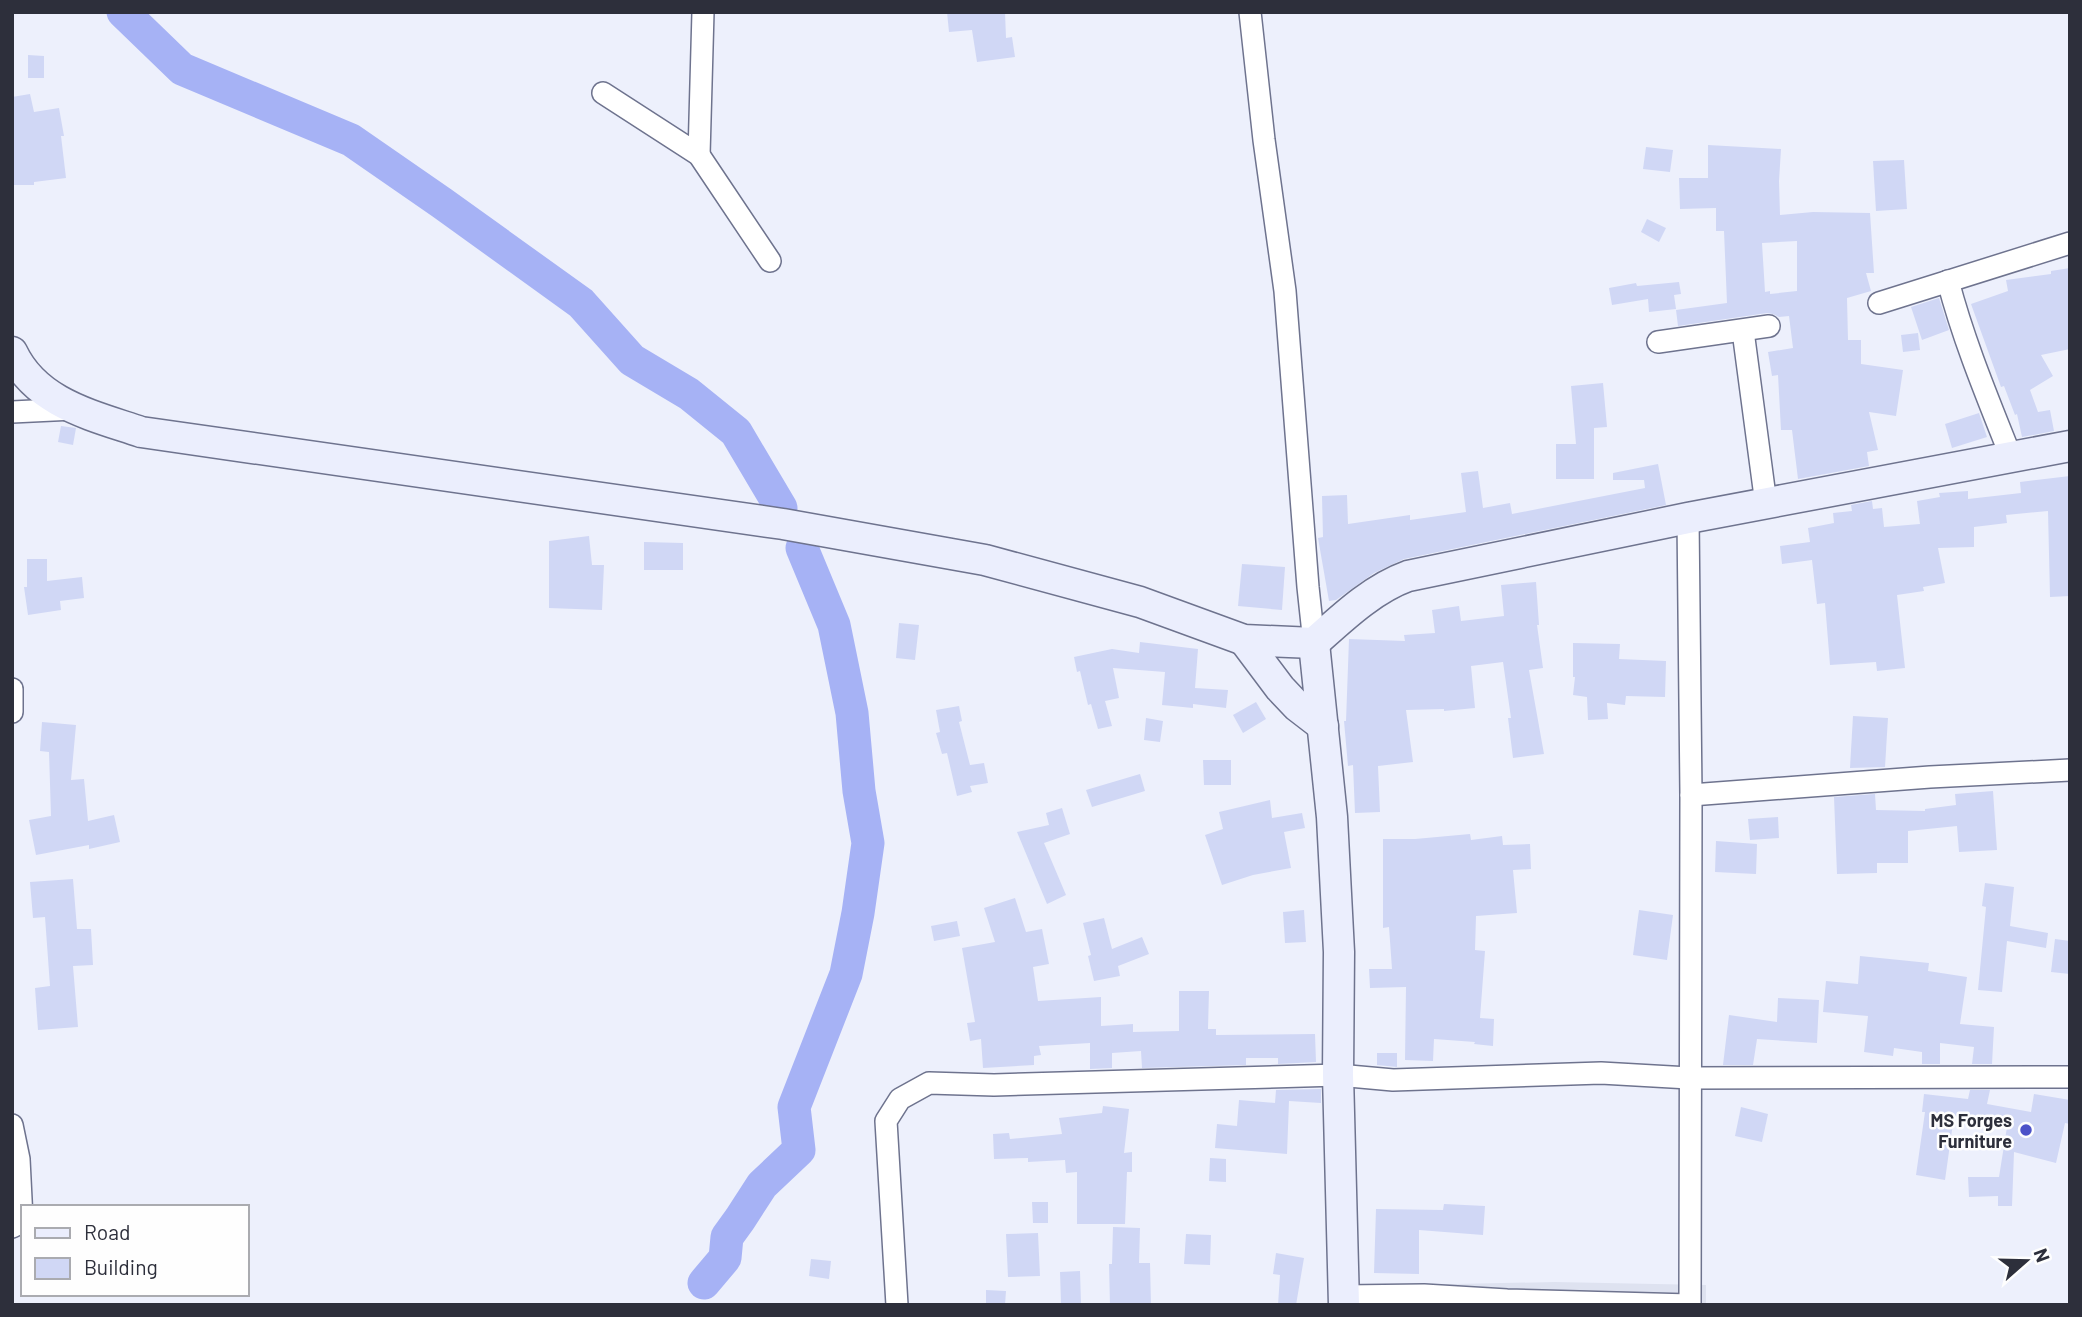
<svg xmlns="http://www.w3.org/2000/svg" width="2082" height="1317" font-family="Barlow,sans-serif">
<rect width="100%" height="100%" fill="#edf0fc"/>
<path fill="#dee2f0" d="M1555,1282L1706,1285V1305H1359L1358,1286Z"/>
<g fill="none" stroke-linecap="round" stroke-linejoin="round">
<g stroke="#a6b2f5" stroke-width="33">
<path d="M123,12L182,69L351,140L442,203L581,303L632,360L689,394L736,432L781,508"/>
<path d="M704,1283L725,1258L727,1237L740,1219L762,1185L799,1150L794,1107L846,974L858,913L868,843L859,791L852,713L834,625L802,548"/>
</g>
</g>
<g fill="#d0d7f5" fill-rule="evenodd">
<path d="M947,12H1005L1006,38L1012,37L1015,57L977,62L972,30L949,32Z"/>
<path d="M28,55L44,56V78H28Z"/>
<path d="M30,94L34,112L59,108L64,136H61L66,178L34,182V185H12V97Z"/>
<path d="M1708,145L1781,149L1779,181L1780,215L1813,212L1870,213L1874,273H1866L1871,291L1847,298L1848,340H1861V364L1903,370L1896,416L1869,412L1878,450L1867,452L1869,466L1798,479L1792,430H1781L1778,375L1772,376L1768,352L1793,348L1789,316L1779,317L1773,314L1767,313L1678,326L1676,310L1727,303L1724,231H1716V208L1680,209L1679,178H1708ZM1797,241V291L1770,294V291L1765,292L1762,243Z"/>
<path d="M1646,147L1673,150L1670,172L1643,169Z"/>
<path d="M1904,160L1907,209L1876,211L1873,161Z"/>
<path d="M1647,219L1666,228L1659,242L1641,232Z"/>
<path d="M2070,268V349L2041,355L2053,376L2030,390L2038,412L2050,410L2054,431L2022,437L2017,414L2015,415L2004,386L2001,387L1971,304L2008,291L2006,280L2051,274V271Z"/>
<path d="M1679,282L1681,294L1674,295L1676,309L1649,312L1648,299L1612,305L1609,288L1636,283L1637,286Z"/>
<path d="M1939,298L1949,330L1922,340L1911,307Z"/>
<path d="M1918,333L1920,350L1903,352L1901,335Z"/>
<path d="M1603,383L1607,427L1594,428V479H1556V444H1576L1571,386Z"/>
<path d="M1979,413L1987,437L1952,448L1945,424Z"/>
<path d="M61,426L76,428L73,445L58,442Z"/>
<path d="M1658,464L1666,505L1404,559L1374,573L1336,600L1329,601L1318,538L1323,537L1322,496L1347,495L1348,524L1410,515V520L1466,512L1461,473L1478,471L1483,508L1510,503L1512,514L1645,488L1644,480H1613V473Z"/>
<path d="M2070,476V596L2050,597L2048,511L2006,515L2007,523L1974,527V547L1938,548L1945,583L1923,587L1924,591L1897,595L1905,668L1877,671L1876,662L1830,665L1825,603L1817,604L1812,560L1782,564L1780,546L1810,542L1808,528L1834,523L1833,513L1852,511L1851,505L1872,501L1873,509L1882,508L1884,527L1920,524L1917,501L1940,497L1939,493L1968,491V499L2021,493L2020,482Z"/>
<path d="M589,536L592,565H604L602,610L549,608V541Z"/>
<path d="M644,542L683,543V570H644Z"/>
<path d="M27,559H47V581L82,577L84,598L60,601L61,610L28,615L24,587H27Z"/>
<path d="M1242,564L1285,567L1282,610L1238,606Z"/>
<path d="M1536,582L1539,625H1537L1543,668L1529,670L1544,754L1513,758L1508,718H1511L1503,662L1471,666L1475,708L1444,711V709L1406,710L1413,762L1378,766L1380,812L1355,813L1353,765L1348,766L1344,721H1346L1349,639L1405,641L1404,635L1435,633L1432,610L1459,606L1461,621L1504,616L1501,585Z"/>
<path d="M899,623L919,625L915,660L896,658Z"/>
<path d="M1140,642L1198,649L1195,688L1228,690L1226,708L1193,704V708L1162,705L1165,672L1113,668L1119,698L1105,701L1112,726L1098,729L1091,704L1088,705L1080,671L1077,672L1074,657L1112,649L1139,653Z"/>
<path d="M1573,643L1620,644L1619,659L1666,661L1665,697L1626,696L1625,705L1607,703L1608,719L1588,720L1587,697L1573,695L1575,677H1573Z"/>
<path d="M1256,702L1266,719L1243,733L1233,715Z"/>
<path d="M959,706L962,721L959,722L970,765L984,763L988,783L970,786L972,792L957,796L947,753L942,754L936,733L940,732L936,710Z"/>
<path d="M1853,716L1888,718L1885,767L1850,768Z"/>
<path d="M1146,718L1163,721L1160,742L1144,740Z"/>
<path d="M42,722L76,725L71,780L84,779L88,821L114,815L120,842L89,849V845L36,855L29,820L51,816L49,752L40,751Z"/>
<path d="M1203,760H1231V785H1204Z"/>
<path d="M1140,774L1145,791L1092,807L1086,790Z"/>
<path d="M1993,791L1997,850L1959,852L1957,826L1908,831V863H1877V873L1837,874L1834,797L1875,794L1876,810L1925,811V809L1956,805L1955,794Z"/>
<path d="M1270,800L1272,818L1302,813L1305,828L1284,832L1291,868L1253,875L1222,885L1205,835L1223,829L1219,812Z"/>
<path d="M1062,808L1070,834L1044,843L1066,895L1047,904L1017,832L1049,825L1046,813Z"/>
<path d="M1778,817L1779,838L1750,840L1748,819Z"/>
<path d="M1470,834L1471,840L1502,836L1503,845L1530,844L1531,869L1513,870L1517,913L1476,916L1475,950L1485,951L1480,1018L1494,1019L1493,1046L1474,1044L1475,1042L1434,1039L1433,1061L1405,1060L1406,987L1370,988L1369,969H1392L1389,927L1383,928V839H1415Z"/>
<path d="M1716,841L1757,844L1756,874L1715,872Z"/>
<path d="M73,879L77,929H91L93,965L73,966L78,1027L38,1030L35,988L50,986L45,917L33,918L30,882Z"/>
<path d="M1985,883L2014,887L2010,926L2048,933L2046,948L2007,941L2002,992L1978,990L1986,907L1982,906Z"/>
<path d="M1015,898L1026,932L1042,929L1049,964L1033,967L1038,1001L1101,997V1026L1133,1024V1032L1179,1031V991H1209L1208,1029H1216V1035L1315,1034L1316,1062L1278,1064V1058H1246V1065L1142,1068L1141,1051L1112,1053V1068L1090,1069V1043L1039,1046L1041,1055L1034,1056V1065L983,1068L981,1039L970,1041L967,1023L975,1022L962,948L995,942L984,908Z"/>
<path d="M1304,910L1306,942L1285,943L1283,912Z"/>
<path d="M1639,910L1673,915L1667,960L1633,955Z"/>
<path d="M1104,918L1112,949L1142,937L1149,954L1118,966L1120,976L1094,981L1088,956L1091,955L1083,923Z"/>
<path d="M957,921L960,936L934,941L931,926Z"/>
<path d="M2055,939L2070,941V974L2051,972Z"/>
<path d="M1860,956L1929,963L1928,971L1967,977L1960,1024L1994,1027L1992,1064H1972L1974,1047L1940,1043V1064H1922V1052L1894,1048L1893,1056L1864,1052L1868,1016L1823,1012L1826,981L1858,984Z"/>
<path d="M1778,998L1819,1000L1817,1043L1757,1039L1753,1065H1723L1729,1015L1777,1022Z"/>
<path d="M1377,1053H1397V1067L1377,1065Z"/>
<path d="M1321,1089V1103L1289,1101L1287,1154L1215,1148L1217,1124L1237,1126L1239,1100L1275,1103L1276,1090Z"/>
<path d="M1970,1090H1990L1987,1104L2031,1112L2034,1094L2070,1100V1124L2065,1123L2056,1163L2014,1152L2012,1206H1998V1196L1969,1197L1968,1177H1999L2007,1127L1954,1116L1945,1180L1916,1175L1925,1112H1922L1924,1094L1968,1099Z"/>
<path d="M1103,1106L1129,1109L1124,1153L1132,1152V1172H1127L1125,1224H1077V1172L1066,1173L1065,1160L1028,1162V1158L994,1159L993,1134L1009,1133L1010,1139L1062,1134L1059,1118L1102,1113Z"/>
<path d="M1741,1107L1768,1114L1762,1142L1735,1136Z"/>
<path d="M1210,1158L1226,1159V1182L1209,1181Z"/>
<path d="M1032,1202H1048V1223H1033Z"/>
<path d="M1444,1204L1485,1206L1483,1235L1419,1230V1274L1374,1273L1376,1209L1443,1210Z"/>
<path d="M1113,1227L1140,1228L1139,1263H1150L1151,1305H1110L1109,1264H1112Z"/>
<path d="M1038,1233L1040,1276L1008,1277L1006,1234Z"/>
<path d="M1186,1234L1211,1235L1210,1265L1184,1264Z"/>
<path d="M1276,1253L1304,1258L1296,1305H1278L1280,1275L1273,1274Z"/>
<path d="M811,1259L831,1261L829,1279L809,1276Z"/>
<path d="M1080,1271L1081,1304H1061L1060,1272Z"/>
<path d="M986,1290L1006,1291L1005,1305H986Z"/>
</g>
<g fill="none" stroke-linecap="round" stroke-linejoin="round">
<g stroke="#6e738e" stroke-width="24">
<g id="minor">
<path d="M1250,12L1264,140L1285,291L1308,587L1314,643"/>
<path d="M603,93L699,155L770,261"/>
<path d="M699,155L703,12"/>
<path d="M1948,281C1964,342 1988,399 2011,457"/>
<path d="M1879,303L2070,243"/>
<path d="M1743,331L1766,504"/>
<path d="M1658,342L1769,326"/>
<path d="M12,412L74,409"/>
<path d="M1688,518L1691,795L1690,1305"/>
<path d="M12,689V712"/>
<path d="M1691,795L1930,777L2070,770"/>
<path d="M12,1125L19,1159L22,1219L20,1223L12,1227"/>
<path d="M1344,1296L1424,1295L1507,1300L1690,1305"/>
<path d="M897,1305L886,1121L900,1099L929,1083L994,1085L1338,1075L1393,1080L1601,1073L1689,1078L2070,1077"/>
</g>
</g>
<g stroke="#6e738e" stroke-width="33">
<g id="secondary">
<path d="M12,352C36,403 91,415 141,432L783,524L985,560L1140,602L1244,640L1314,643C1342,618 1372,589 1408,576L1688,518L2070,446"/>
<path d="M1244,640L1280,688L1297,706L1323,726"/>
<path d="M1314,643L1332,817L1339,952L1338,1075L1344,1305"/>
</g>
</g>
<use href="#minor" stroke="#fff" stroke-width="21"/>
<use href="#secondary" stroke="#ebeefd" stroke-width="30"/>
</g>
<circle fill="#4c52c8" stroke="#fefefe" stroke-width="2.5" cx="2026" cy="1130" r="7"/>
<g text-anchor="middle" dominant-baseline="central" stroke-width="5" stroke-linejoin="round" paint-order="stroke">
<g font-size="18" font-weight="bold" fill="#2d2f3b" stroke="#fefefe" text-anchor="end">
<text x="2012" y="1120">MS Forges<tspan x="2012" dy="21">Furniture</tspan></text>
</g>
</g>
<rect width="2082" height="1317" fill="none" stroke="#2d2f3b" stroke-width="28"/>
<rect x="21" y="1205" width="228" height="91" fill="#fefefe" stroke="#aaabb0" stroke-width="2"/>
<rect x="35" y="1228" width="35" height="10" fill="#ebeefd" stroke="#aaabb0" stroke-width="2"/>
<text x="84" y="1240" font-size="21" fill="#2d2f3b">Road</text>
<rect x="35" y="1258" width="35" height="21" fill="#d0d7f5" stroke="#aaabb0" stroke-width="2"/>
<text x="84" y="1275" font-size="21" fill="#2d2f3b">Building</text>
<g transform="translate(2026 1261) rotate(70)" stroke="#fefefe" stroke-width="5" paint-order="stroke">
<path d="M0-5L12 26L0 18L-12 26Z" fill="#2d2f3b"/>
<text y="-10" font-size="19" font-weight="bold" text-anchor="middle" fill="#2d2f3b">N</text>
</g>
</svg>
